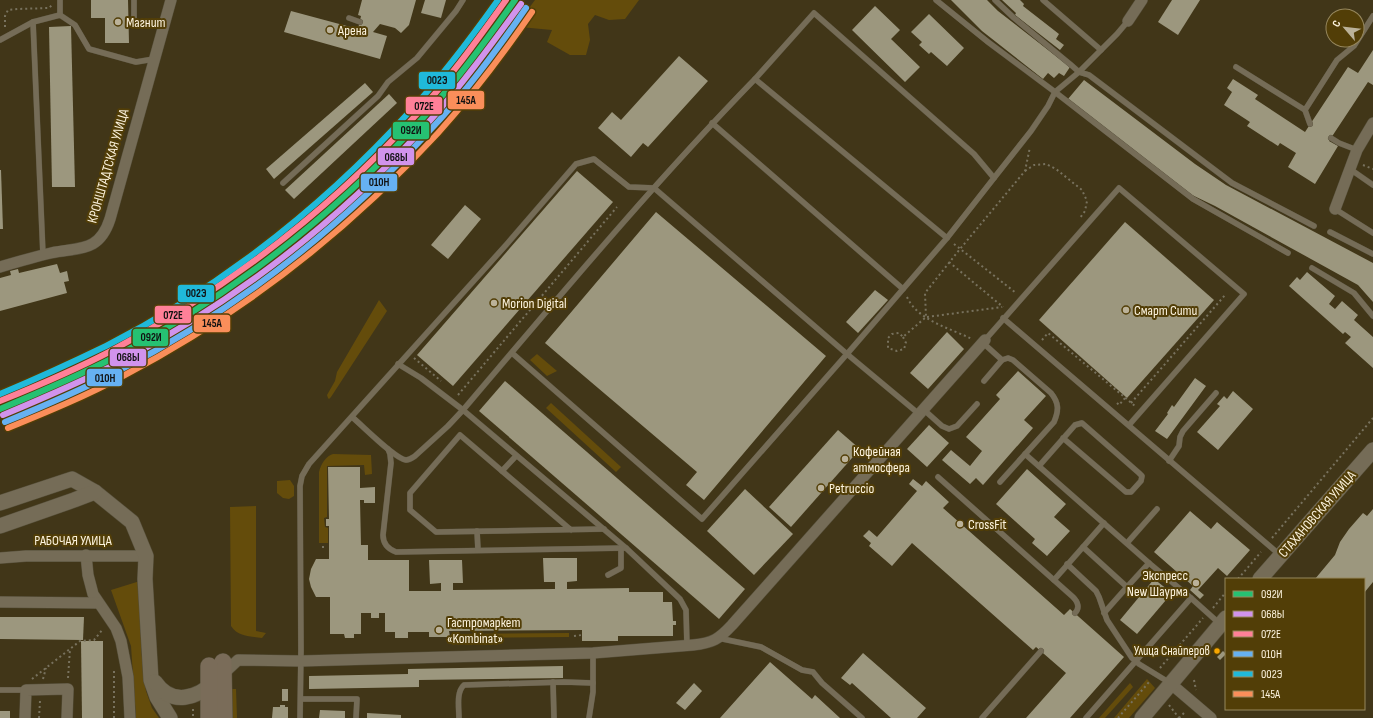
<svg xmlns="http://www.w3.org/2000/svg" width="1373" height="718" font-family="'Sofia Sans Condensed',sans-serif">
<rect width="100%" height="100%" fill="#413618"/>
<g fill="#644c0b">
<path d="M535,0H639L625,19L609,20L595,15L588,24L590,40L586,55H570L547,42L552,30L520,27L514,28Z"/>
<path d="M379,300L387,311L331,397L329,399L328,398L327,395L335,381L337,372Z"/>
<path d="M537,354L557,371L547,376L530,360Z"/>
<path d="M551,403L621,467L616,472L546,408Z"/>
<path d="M333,454L371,455L372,474L365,475L364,465L327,466V517L324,518L325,527L328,528V543H319V472C321,464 326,456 333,454Z"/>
<path d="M290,480L294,486V496L289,499L283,498L277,493V481Z"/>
<path d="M256,506V631L266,633L262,638C250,636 238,637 231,626L230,507Z"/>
<path d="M140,581L141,645L143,670L146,691L152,708L159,718H136L131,646L111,590Z"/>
<path d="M569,633V637L451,638V634Z"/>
<path d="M1147,679L1155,688L1129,718H1114Z"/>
<path d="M1130,683L1133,687L1105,718H1099Z"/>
<path d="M230,689H236L237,718H230Z"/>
</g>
<g fill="#9c977e">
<path d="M91,0H128L129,43H105V18H91Z"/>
<path d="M362,0H416L409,25L401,33L395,28L380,24L373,32L387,36L380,59L284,32L291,11L358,29L361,16L358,15Z"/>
<path d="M425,0H446L441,18L421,13Z"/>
<path d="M951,0H987L998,11L1070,67L1064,76L1059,73L1054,78L1048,73L1043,79L982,31Z"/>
<path d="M1002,0H1020L1024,4L1023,6L1059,34L1056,39L1064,45L1060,50L1015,15L1016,13Z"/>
<path d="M1172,0H1200L1178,35L1158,22Z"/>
<path d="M875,6L900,30L891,39L920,67L905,82L852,30Z"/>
<path d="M929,14L964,48L947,66L931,52L929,54L919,45L922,42L911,32Z"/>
<path d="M71,26L75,187H52L49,27Z"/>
<path d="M1373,50V85L1368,82L1329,141L1338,146L1315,184L1288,167L1296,153L1280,143L1278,146L1247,126L1250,122L1224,105L1232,92L1227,88L1233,79L1258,95L1255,99L1305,132L1348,67L1358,73Z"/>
<path d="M679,56L708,81L648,147L643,143L631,157L598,128L612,112L621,120Z"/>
<path d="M1084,80L1195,164L1226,185L1373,263V302L1358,285L1215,206L1192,195L1068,99Z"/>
<path d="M365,83L373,92L274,179L266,169Z"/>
<path d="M389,94L397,103L294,199L285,190Z"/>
<path d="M0,170H1L3,229H0Z"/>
<path d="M577,171L613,202L453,386L417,355Z"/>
<path d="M465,205L481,219L448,259L431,245Z"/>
<path d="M656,212L826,356L704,500L686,485L697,472L545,343Z"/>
<path d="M1125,222L1214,300L1127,398L1039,320Z"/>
<path d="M57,264L60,273L67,271L69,281L64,282L67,293L0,311V278L11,275L10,271L18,269L19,273Z"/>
<path d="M1307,272L1335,296L1329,304L1335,309L1342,301L1358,315L1354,320L1373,337V368L1345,343L1351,337L1345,332L1343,334L1289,286L1297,277L1300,280Z"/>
<path d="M875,290L888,300L858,333L846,322Z"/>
<path d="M947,332L964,349L928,389L910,373Z"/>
<path d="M1018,371L1046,396L1024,420L1033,428L983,485L976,478L970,484L942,460L951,450L970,466L982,451L966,437L1000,399L996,395Z"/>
<path d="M1195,378L1206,386L1167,439L1155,431L1168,414L1167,413L1172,405L1174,407Z"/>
<path d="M505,381L745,589L719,619L479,411Z"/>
<path d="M1233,391L1253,409L1218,450L1197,432L1220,406L1217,404L1224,396L1227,399Z"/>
<path d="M929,425L949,443L927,467L907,449Z"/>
<path d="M838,430L860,449L791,527L769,507Z"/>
<path d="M328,467H360V488L375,487V503H364V500H360L361,545H368V560H409V591H441V583L430,584L429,560H462L463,583H453V590L555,589V582H544L543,558H577V581L567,582V589L629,588V592H663V602H672L673,621H676V625H673V636H618V641H582V630L449,631L450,637H429V632H408V638H395V632H385V613H379V618H371V613H361V634H354V638H345L344,634H330V597H316L311,587L309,579L311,569L316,559H329V526H326V519H329Z"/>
<path d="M1027,469L1066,504L1054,517L1070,531L1047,556L1032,543L1035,539L996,504Z"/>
<path d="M913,479L922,486L926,481L949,502L943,508L1064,615L1070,609L1124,657L1070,718H1026L1066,673L1036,647L1033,650L912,543L892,566L869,546L871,543L863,536L869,530L877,537L917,491L909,484Z"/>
<path d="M745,489L793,534L754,575L707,531Z"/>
<path d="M1373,509V582L1364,593V579H1315L1335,555L1340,542L1349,529L1363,513L1367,516Z"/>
<path d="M1190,511L1211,529L1217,522L1250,550L1227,576L1218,568L1198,590L1204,595L1200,599L1190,590L1193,586L1154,552Z"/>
<path d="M1154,579L1172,593L1137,634L1120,620Z"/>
<path d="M0,617H84L83,640L0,639Z"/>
<path d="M81,641H103V718H82Z"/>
<path d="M1223,651L1226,654L1220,660L1217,657Z"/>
<path d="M863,653L926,708L917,718H891L852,683L850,685L841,678Z"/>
<path d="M770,662L812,699L815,695L840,718H720Z"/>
<path d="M563,666V678L419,680V687L309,689V676L408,674V669Z"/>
<path d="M694,683L702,691L685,710L676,703Z"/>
<rect x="282" y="689" width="6" height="12"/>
<path d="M280,705H285V707H288V718H272L273,707H280Z"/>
<path d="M320,710L345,711V718H319Z"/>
<rect x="0" y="711" width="10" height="7"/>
<path d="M367,713L401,715V718H367Z"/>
</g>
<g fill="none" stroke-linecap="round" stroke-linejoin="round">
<g stroke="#554e39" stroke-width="6">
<g id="service">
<path d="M134,0V20"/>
<path d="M936,0L988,42L1055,92L1193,199L1288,253"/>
<path d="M995,0L1014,18L1070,64L1079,72L1089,75L1232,183L1314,226"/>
<path d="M1043,0L1101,50"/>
<path d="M60,15V0"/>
<path d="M349,18L360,22"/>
<path d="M0,40L33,22"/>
<path d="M1236,67L1305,110L1337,60L1354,46L1373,16"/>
<path d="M755,79L814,13L974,154L994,178"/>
<path d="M1305,110L1310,124"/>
<path d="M712,123L903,289"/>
<path d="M1331,138L1339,143L1357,150"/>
<path d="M1350,169L1373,185"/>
<path d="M283,183L378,96L388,82L417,58L456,11L463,0"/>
<path d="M1335,209L1373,233"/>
<path d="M1330,232L1373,254"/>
<path d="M43,255L33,22L60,15L75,25L89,49L136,62L154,59"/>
<path d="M1312,268L1354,293L1373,316"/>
<path d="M1003,318L1280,555"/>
<path d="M985,340L1119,188L1244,294L1129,425"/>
<path d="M982,342L1002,360L984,381"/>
<path d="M398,364L421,378L463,410L626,548L680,599L686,610L687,646"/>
<path d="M923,409L942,426L949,429L957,426L977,404"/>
<path d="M919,414L847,354L947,238L994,178L1031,131L1048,106L1055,92L1079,72L1117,34L1128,21"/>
<path d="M352,417C363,426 395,459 406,460C410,460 412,458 415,456L448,426L463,410C558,298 652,185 755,79L947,238"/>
<path d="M388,449L390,454L391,463L383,535C383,544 388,549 396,552L626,548"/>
<path d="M1025,454L1149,563L1191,598L1220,624"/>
<path d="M1169,461L1179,446L1180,437L1183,431L1216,393"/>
<path d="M1039,466L1075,425L1082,423L1139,473L1142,476L1141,481L1131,492H1126L1063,438"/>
<path d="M502,471L516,456"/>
<path d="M938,477L1073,597C1078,602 1080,608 1075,613"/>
<path d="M1000,482L1054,422C1059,410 1059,403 1051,393L1013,360L1008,358L1002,360"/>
<path d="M571,530L460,435L410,493V510L436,532L604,529"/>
<path d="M477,531L478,550"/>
<path d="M1127,543L1157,509"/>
<path d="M1083,547L1104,523"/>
<path d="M1067,564L1096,591L1099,597L1107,620L1132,658L1139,664L1170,683"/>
<path d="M608,575L621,568V548"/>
<path d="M1054,580L1083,547L1127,587L1149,563"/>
<path d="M1104,613L1127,587"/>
<path d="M718,638L761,647L802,670L813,672L822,683L862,718"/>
<path d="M553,682L554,718"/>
<path d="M0,690H26"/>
<path d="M301,699H357L356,718"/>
<path d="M300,718L301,650L300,486L302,476L309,464L506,245L576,164L594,159L629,187L654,188L847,354L702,519L512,353"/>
<path d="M459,718C459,708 456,692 464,685L564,682L593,683"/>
<path d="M589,718L593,692V653"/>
<path d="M982,718L1041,651"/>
<path d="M1086,718L1191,598"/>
</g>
</g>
<g stroke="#554e39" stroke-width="12">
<g id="minor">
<path d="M1128,21L1142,0"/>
<path d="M1335,209L1357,150L1373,123"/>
<path d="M0,267C17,262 34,257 51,253C79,247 99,253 110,219L171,0"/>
<path d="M86,555L88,575L93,594L116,628L121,641L128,677L130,718"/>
<path d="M0,558L26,556H146"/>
<path d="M0,602L98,603"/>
<path d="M223,674L238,660L301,661L593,653L693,645C713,643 719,639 732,625L985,340"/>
<path d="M1170,683L1211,718"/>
<path d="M25,718L26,690L68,689L67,718"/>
</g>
</g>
<g stroke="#554e39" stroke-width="16">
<g id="secondary">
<path d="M0,503L72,479L95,492L132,522L146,556L145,579L151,680L157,697L170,718"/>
<path d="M0,526L74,500L95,492"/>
<path d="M1260,579L1373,450"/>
<path d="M155,682C172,707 197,698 216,681"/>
<path d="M1142,718L1226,618"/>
</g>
</g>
<g stroke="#554e39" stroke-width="18">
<g id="primary">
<path d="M223,662L224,718"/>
<path d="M209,666V718"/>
</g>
</g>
<g stroke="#78725e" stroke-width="2" stroke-dasharray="2 3" stroke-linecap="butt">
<path d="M5,27V16L8,10L18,9L49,8L52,5"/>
<path d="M1363,165L1373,169"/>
<path d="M1025,171L1034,165L1046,164L1056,169L1082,190L1087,201L1085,211L1080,218"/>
<path d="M954,244L1016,293"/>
<path d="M949,262L1003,307"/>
<path d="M907,297C918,321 950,328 972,339"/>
<path d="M927,317L1002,307"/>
<path d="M903,337L906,343L904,349L897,351L888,348V338L892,334L899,333L903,337L926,317L925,293L960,249L1025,171L1030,147"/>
<path d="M1042,340L1048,333L1135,406"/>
<path d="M414,358L441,381"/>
<path d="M458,395L617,207"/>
<path d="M1117,403L1119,405L1125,398"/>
<path d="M1131,403L1226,294"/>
<path d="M1272,538L1373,418"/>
<path d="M322,547H327"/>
<path d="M1238,579L1261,552"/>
<path d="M1213,608L1226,592"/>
<path d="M574,636L582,635"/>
<path d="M1160,668L1203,618"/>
<path d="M68,678L70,649"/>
<path d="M32,679L80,641L94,640L103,629"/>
<path d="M43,679L46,668"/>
<path d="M1194,680L1196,690"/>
<path d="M1169,705L1179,718"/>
<path d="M193,709V718"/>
<path d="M39,718L40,701"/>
<path d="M114,718V669"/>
<path d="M1118,718L1150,681"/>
<path d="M1179,718L1186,711"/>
</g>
<use href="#service" stroke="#756c57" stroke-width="5.5"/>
<use href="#minor" stroke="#756c57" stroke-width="11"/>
<use href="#secondary" stroke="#756c57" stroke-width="15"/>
<use href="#primary" stroke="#7a6c59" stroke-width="17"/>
<g stroke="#523e07" stroke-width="9">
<path id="rail-1" d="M0,409C38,393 76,377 113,358C229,297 334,215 422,119C456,82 486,41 515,0"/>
</g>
<g stroke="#523e07" stroke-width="9">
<path id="rail-2" d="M3,415C41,399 79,383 116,364C233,303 339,221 427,124C461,86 491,45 521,4"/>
</g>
<g stroke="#523e07" stroke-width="9">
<path id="rail-3" d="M0,401C37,386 75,370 111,351C225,290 330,210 417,114C450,78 478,39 506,0"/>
</g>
<g stroke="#523e07" stroke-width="9">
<path id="rail-4" d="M5,422C44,406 83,389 120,370C237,309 343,226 432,128C467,91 497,50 526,8"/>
</g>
<g stroke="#523e07" stroke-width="9">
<path id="rail-5" d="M0,394C36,379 71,363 106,346C221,287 325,205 412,109C443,75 471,38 498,0"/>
</g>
<g stroke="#523e07" stroke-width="9">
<path id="rail-6" d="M8,428C47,412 86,396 123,376C241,314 348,231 438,133C472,95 503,54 532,12"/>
</g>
<use href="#rail-1" stroke="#26c172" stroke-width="6"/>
<use href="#rail-2" stroke="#d193ec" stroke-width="6"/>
<use href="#rail-3" stroke="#ff8098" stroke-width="6"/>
<use href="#rail-4" stroke="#66b1f2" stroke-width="6"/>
<use href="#rail-5" stroke="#20b9da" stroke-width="6"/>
<use href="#rail-6" stroke="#fa8e5a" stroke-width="6"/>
</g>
<g fill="#bbb299" stroke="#523e07" stroke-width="1.5">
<circle cx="118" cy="22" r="4"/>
<circle cx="330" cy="30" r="4"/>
<circle cx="494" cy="303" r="4"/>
<circle cx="1126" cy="310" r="4"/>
<circle cx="845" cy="459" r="4"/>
<circle cx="821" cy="488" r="4"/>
<circle cx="960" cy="524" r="4"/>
<circle cx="1196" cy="583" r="4"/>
<circle cx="439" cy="630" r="4"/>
</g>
<circle fill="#f7a600" stroke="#523e07" stroke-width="1.5" cx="1217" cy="651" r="3.5"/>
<g text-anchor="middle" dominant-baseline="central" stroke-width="4" stroke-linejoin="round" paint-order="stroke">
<g font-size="13" fill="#fdf4df" stroke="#523e07" text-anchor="end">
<text x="1210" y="651">Улица Снайперов</text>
</g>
<g font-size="14" fill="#fdf4df" stroke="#523e07" text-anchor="start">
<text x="126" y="22">Магнит</text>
<text x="338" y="30">Арена</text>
<text x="502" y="303">Morion Digital</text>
<text x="1134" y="310">Смарт Сити</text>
<text x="853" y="451">Кофейная<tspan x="853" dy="16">атмосфера</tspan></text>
<text x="829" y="488">Petruccio</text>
<text x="968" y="524">CrossFit</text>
<text x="1188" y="575" text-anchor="end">Экспресс<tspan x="1188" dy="16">New Шаурма</tspan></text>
<text x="447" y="622">Гастромаркет<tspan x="447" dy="16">«Kombinat»</tspan></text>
</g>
<g font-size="14" fill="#fdf4df" stroke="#523e07">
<text transform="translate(108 166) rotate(-74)">КРОНШТАДТСКАЯ УЛИЦА</text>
<text transform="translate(1317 514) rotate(-49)">СТАХАНОВСКАЯ УЛИЦА</text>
<text x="73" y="540">РАБОЧАЯ УЛИЦА</text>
</g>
</g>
<g stroke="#523e07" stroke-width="1.5">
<rect x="418" y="71" width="38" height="19" rx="4" fill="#20b9da"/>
<rect x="447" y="90" width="38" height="20" rx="4" fill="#fa8e5a"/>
<rect x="405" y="96" width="38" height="19" rx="4" fill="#ff8098"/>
<rect x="392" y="121" width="38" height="19" rx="4" fill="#26c172"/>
<rect x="377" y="147" width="38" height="19" rx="4" fill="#d193ec"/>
<rect x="360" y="173" width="38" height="19" rx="4" fill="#66b1f2"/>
<rect x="177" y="284" width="38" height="19" rx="4" fill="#20b9da"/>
<rect x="154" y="305" width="38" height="19" rx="4" fill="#ff8098"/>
<rect x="193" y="314" width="38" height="19" rx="4" fill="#fa8e5a"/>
<rect x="132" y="328" width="37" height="19" rx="4" fill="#26c172"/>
<rect x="109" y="348" width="38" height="19" rx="4" fill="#d193ec"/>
<rect x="86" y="368" width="37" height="19" rx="4" fill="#66b1f2"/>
</g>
<g font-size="11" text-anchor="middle" font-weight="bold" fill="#111">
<text x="437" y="84">002Э</text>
<text x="466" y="104">145А</text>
<text x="424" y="110">072Е</text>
<text x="411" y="134">092И</text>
<text x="396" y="161">068Ы</text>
<text x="379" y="186">010Н</text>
<text x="196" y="297">002Э</text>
<text x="173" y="319">072Е</text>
<text x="212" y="327">145А</text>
<text x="151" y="341">092И</text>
<text x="128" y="361">068Ы</text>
<text x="105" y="382">010Н</text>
</g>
<rect x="1225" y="578" width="140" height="132" fill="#523e07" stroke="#96875d"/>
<rect x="1233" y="591" width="20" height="6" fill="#26c172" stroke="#96875d"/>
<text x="1261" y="598" font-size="12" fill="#fdf4df">092И</text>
<rect x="1233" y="611" width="20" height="6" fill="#d193ec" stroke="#96875d"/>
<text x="1261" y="618" font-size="12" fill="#fdf4df">068Ы</text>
<rect x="1233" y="631" width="20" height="6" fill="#ff8098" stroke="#96875d"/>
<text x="1261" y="638" font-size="12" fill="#fdf4df">072Е</text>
<rect x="1233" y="651" width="20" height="6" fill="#66b1f2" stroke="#96875d"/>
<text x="1261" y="658" font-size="12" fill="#fdf4df">010Н</text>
<rect x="1233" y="671" width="20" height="6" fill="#20b9da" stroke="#96875d"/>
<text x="1261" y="678" font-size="12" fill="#fdf4df">002Э</text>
<rect x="1233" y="691" width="20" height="6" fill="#fa8e5a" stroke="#96875d"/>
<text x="1261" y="698" font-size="12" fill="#fdf4df">145А</text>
<g transform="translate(1345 28) rotate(298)"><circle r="19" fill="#523e07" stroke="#96875d"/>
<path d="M0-3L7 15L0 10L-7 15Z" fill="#bbb299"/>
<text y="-6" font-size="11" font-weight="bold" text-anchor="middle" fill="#fdf4df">С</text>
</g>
</svg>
